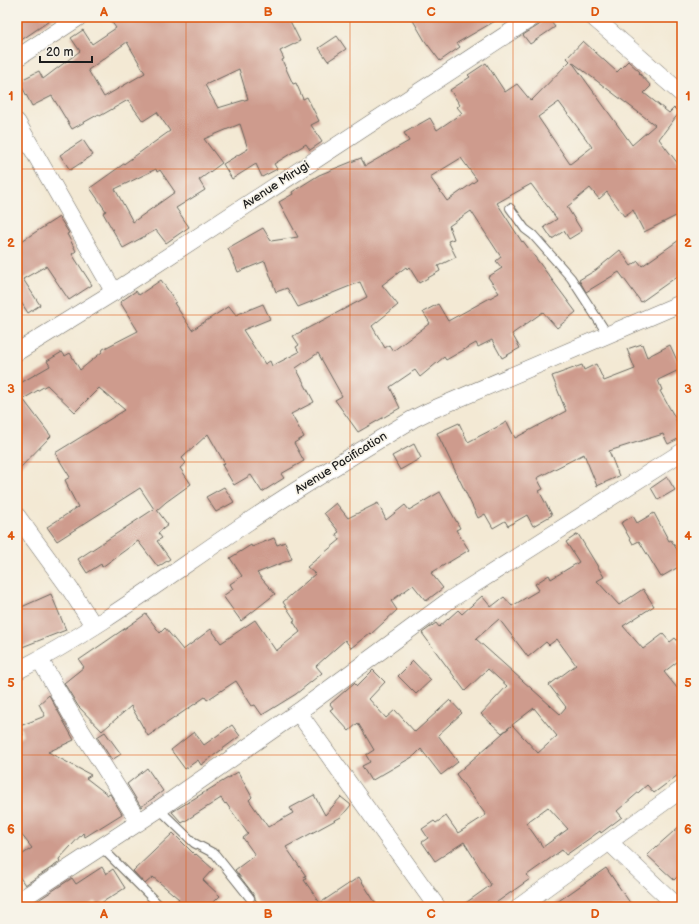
<svg xmlns="http://www.w3.org/2000/svg" width="699" height="924" font-family="'Balsamiq Sans',sans-serif">
<rect width="100%" height="100%" fill="#f7f3e8"/>
<filter id="ink" filterUnits="userSpaceOnUse"><feTurbulence type="fractalNoise" baseFrequency=".025" numOctaves="2"/><feDisplacementMap in="SourceGraphic" scale="8" xChannelSelector="R" yChannelSelector="G"/><feConvolveMatrix kernelMatrix="1 2 1 2 8 2 1 2 1" color-interpolation-filters="sRGB"/></filter>
<filter id="wash" filterUnits="userSpaceOnUse"><feTurbulence type="fractalNoise" baseFrequency=".012" numOctaves="4" result="noise"/><feDisplacementMap in="SourceGraphic" scale="16" xChannelSelector="R" yChannelSelector="G"/><feGaussianBlur stdDeviation="0.9" result="paint"/><feColorMatrix in="noise" values="0 0 0 0 0 0 0 0 0 0 0 0 0 0 0 0 0 1.4 0 .05"/><feComposite in="paint" operator="in"/></filter>
<g filter="url(#wash)">
<rect width="100%" height="100%" fill="#f3e9d4"/>
<g id="blocks">
<g fill="#ce9b8d" fill-rule="evenodd">
<path d="M17,17H55L17,43Z"/>
<path d="M108,17H288L300,41L280,51L284,59L282,60L293,84L296,83L303,99L307,97L319,121L311,125L322,142L310,150L306,144L274,164L277,169L262,177L256,164L232,179L223,164L248,149L240,124L204,139L222,163L199,180L205,190L176,208L189,227L166,243L156,230L123,248L103,213L106,211L90,188L170,131L157,112L143,121L128,100L100,116L99,114L72,129L52,96L32,106L19,81L39,71L43,79L80,51L71,38L83,30L92,44L116,28ZM127,42L145,73L104,97L88,70ZM239,69L248,99L218,108L205,85ZM156,169L157,172L160,170L175,192L133,222L115,189Z"/>
<path d="M411,17H502L457,43L460,47L440,61L425,41Z"/>
<path d="M543,17H547L555,27L530,44L523,35L539,25L542,22Z"/>
<path d="M337,36L346,49L328,61L319,48Z"/>
<path d="M583,41L617,72L628,61L640,72L639,73L651,86L644,93L669,113L674,108L679,113L659,139L682,169V213L644,232L633,210L624,216L607,192L599,199L590,188L567,207L582,231L569,239L564,231L552,239L544,227L557,219L531,184L497,203L522,242L523,241L576,312L557,328L543,312L512,334L520,348L502,358L492,340L478,347L476,343L446,360L444,357L420,377L415,370L390,387L400,408L358,432L335,400L342,396L318,353L296,368L314,402L291,414L304,437L294,443L304,461L281,474L284,478L262,492L251,475L234,485L222,465L225,464L208,434L182,458L186,463L180,468L191,484L166,502L157,510L168,525L158,533L162,538L157,541L170,559L158,567L138,541L102,567L101,564L87,573L78,559L154,509L140,488L57,541L47,527L78,507L67,486H68L65,480L70,477L55,453L125,410L99,388L75,412L47,385L23,399L51,436L17,471V385L50,366L47,361L62,352L65,356L70,353L80,370L102,352L103,349L138,331L120,302L136,291L139,295L161,280L176,302L174,303L192,330L229,306L236,315L263,304L270,319L243,330L265,364L270,361L272,366L299,352L296,347L299,345L293,336L367,297L360,282L298,307L287,288L276,292L265,261L238,272L228,248L263,228L271,241L298,237L279,202L293,194L292,192L319,175L361,158L365,166L409,141L404,133L430,118L437,130L462,113L457,107L460,105L450,90L470,77L468,75L486,63L505,92L517,84L531,101L570,61L567,58ZM572,62L655,125L632,145ZM559,102L592,147L570,164L538,117ZM461,158L477,180L447,201L430,177ZM471,211L501,257L496,261L502,268L488,277L499,293L448,321L438,304L423,312L430,323L393,351L389,345L385,348L372,326L398,305L382,285L406,267L407,269L409,267L419,283L440,271L438,266L456,257L448,241L454,239L449,226Z"/>
<path d="M83,140L93,155L70,170L60,155Z"/>
<path d="M59,217L69,233L67,234L76,251L72,254L92,285L69,300L46,266L23,279L40,305L28,313L17,296V244Z"/>
<path d="M682,238V273L641,302L619,272L586,292L579,280L596,270L620,250L631,266L638,261L642,266Z"/>
<path d="M642,344L647,357L670,345L681,369L658,380L662,390L660,391L678,423L682,421V437L668,444L663,434L609,451L619,476L597,486L584,454L537,478L543,489L539,491L552,515L533,526L527,515L508,526L505,521L493,528L485,514L478,518L437,433L459,423L468,442L507,422L515,438L566,411L552,376L582,365L584,370L596,364L604,381L635,369L627,349Z"/>
<path d="M414,444L421,458L400,470L392,456Z"/>
<path d="M667,477L675,490L658,500L651,488Z"/>
<path d="M224,487L234,502L216,512L206,497Z"/>
<path d="M440,492L460,528L456,530L469,550L431,573L443,588L426,601L413,585L391,601L397,610L371,634L370,633L351,648L345,640L316,666L322,673L296,694L262,715L255,705L252,706L236,681L207,700L205,697L148,736L131,706L102,731L78,706L64,683L84,667L79,660L146,614L160,633L165,628L183,650L211,629L221,643L255,620L276,651L300,632L293,621L295,620L283,602L315,574L307,567L340,540L336,534L339,532L324,513L336,503L348,518L378,503L386,520L405,505L409,510Z"/>
<path d="M654,513L669,541L671,540L682,558V565L661,577L639,541L633,544L621,523L633,516L637,523Z"/>
<path d="M578,534L604,577L597,581L619,605L643,589L654,606L623,626L643,649L663,634L670,642L675,638L682,646V658L664,672L682,694V772L654,793L647,785L617,811L622,817L601,833L600,831L566,855L562,850L527,875L530,879L490,907H460L491,885L464,842L435,861L422,842L428,838L422,829L434,821L436,823L446,816L458,833L486,815L456,774L511,726L502,733L481,714L507,686L488,669L465,691L422,633L436,623L439,627L458,610L462,614L482,596L491,607L504,597L512,606L539,590L535,584L549,575L551,579L579,562L566,542ZM499,619L528,657L546,642L549,645L557,639L576,665L549,685L566,707L560,714L476,639ZM534,708L557,736L538,753L512,725ZM548,807L568,829L543,847L526,823Z"/>
<path d="M274,538L277,545L285,542L292,559L257,573L275,594L241,621L223,596L233,589L230,584L242,576L230,558L251,545L252,547Z"/>
<path d="M51,594L66,630L17,649V609Z"/>
<path d="M413,661L431,680L416,694L398,676Z"/>
<path d="M373,670L385,682L369,699L386,718L395,710L415,732L450,700L462,713L438,735L458,762L441,775L421,749L414,756L371,781L362,766L370,762L366,755L374,750L358,723L349,731L330,710L333,708L330,704L354,683L357,686Z"/>
<path d="M49,695L74,740L48,752L91,775L86,778L108,795L110,794L122,814L85,837L83,833L59,859L60,862L25,885L17,873V858L32,848L17,829V741L23,735L20,726L45,716L39,704Z"/>
<path d="M232,725L240,736L201,765L198,760L185,769L171,750L194,732L204,745Z"/>
<path d="M105,732L121,754L112,760L97,737Z"/>
<path d="M147,768L163,791L141,807L127,784Z"/>
<path d="M238,772L252,797L249,800L268,827L293,813L290,808L314,795L325,815L341,797L351,805L341,817L286,847L306,876H304L306,879L304,880L320,903L359,877L378,907H262L255,899L254,895L235,870L255,855L243,838L248,834L226,803L225,804L221,798L182,823L172,812Z"/>
<path d="M682,824V872L674,880L647,855Z"/>
<path d="M173,833L195,855L196,854L213,869L203,880L220,896L209,907H173L179,899L153,877L145,884L133,871Z"/>
<path d="M102,867L106,874L113,869L125,888L98,905L95,901L86,907H42L37,901L72,878L76,884Z"/>
<path d="M606,868L633,907H550Z"/>
</g>
</g>
</g>
<g filter="url(#ink)">
<use href="#blocks" fill-opacity="0" stroke="#67645c" stroke-width="1"/>
<g fill="none" stroke-linecap="round" stroke-linejoin="round">
<g stroke="#67645c" stroke-width="10">
<g id="service">
<path d="M510,208L525,229L533,235L571,278L608,335"/>
<path d="M159,809L194,843L215,854L250,898"/>
<path d="M101,847L161,907"/>
</g>
</g>
<g stroke="#67645c" stroke-width="18">
<g id="minor">
<path d="M593,17L682,94"/>
<path d="M17,58L79,17"/>
<path d="M17,122L114,292"/>
<path d="M17,352L114,292L533,17"/>
<path d="M17,516L70,589L94,626"/>
<path d="M40,660L75,721L139,822"/>
<path d="M17,671C105,626 183,564 266,510C314,478 364,449 413,419L427,412L682,303"/>
<path d="M298,712L437,907"/>
<path d="M609,842L678,907"/>
<path d="M17,902L159,809L298,712L451,599L682,452"/>
<path d="M519,907L682,789"/>
</g>
</g>
<use href="#service" stroke="#fff" stroke-width="8"/>
<use href="#minor" stroke="#fff" stroke-width="17"/>
</g>
</g>
<path fill="none" stroke="#de560d" stroke-width="1" stroke-opacity="0.55" d="M186,17V907M350,17V907M513,17V907M17,169H682M17,315H682M17,462H682M17,609H682M17,755H682"/>
<g text-anchor="middle" dominant-baseline="central" stroke-width="3.5" stroke-linejoin="round" paint-order="stroke">
<g font-size="12" fill="#1c1c1c" stroke="#f7f3e8">
<text transform="translate(276 185) rotate(-33)">Avenue Mirugi</text>
<text transform="translate(341 463) rotate(-32)">Avenue Pacification</text>
</g>
</g>
<rect width="699" height="924" fill="none" stroke="#f7f3e8" stroke-width="44"/>
<path d="M40 56v6h52v-6" fill="none" stroke="#1c1c1c" stroke-width="2"/>
<text x="46" y="56" font-size="12" fill="#1c1c1c" stroke="#f7f3e8" stroke-width="3" paint-order="stroke">20 m</text>
<rect x="22" y="22" width="655" height="880" fill="none" stroke="#de560d" stroke-width="1.5"/>
<g font-size="13" text-anchor="middle" font-weight="bold" fill="#de560d">
<text x="104" y="16">A</text>
<text x="268" y="16">B</text>
<text x="431" y="16">C</text>
<text x="595" y="16">D</text>
<text x="11" y="100">1</text>
<text x="688" y="100">1</text>
<text x="11" y="247">2</text>
<text x="688" y="247">2</text>
<text x="11" y="393">3</text>
<text x="688" y="393">3</text>
<text x="11" y="540">4</text>
<text x="688" y="540">4</text>
<text x="11" y="687">5</text>
<text x="688" y="687">5</text>
<text x="11" y="833">6</text>
<text x="688" y="833">6</text>
<text x="104" y="918">A</text>
<text x="268" y="918">B</text>
<text x="431" y="918">C</text>
<text x="595" y="918">D</text>
</g>
</svg>
